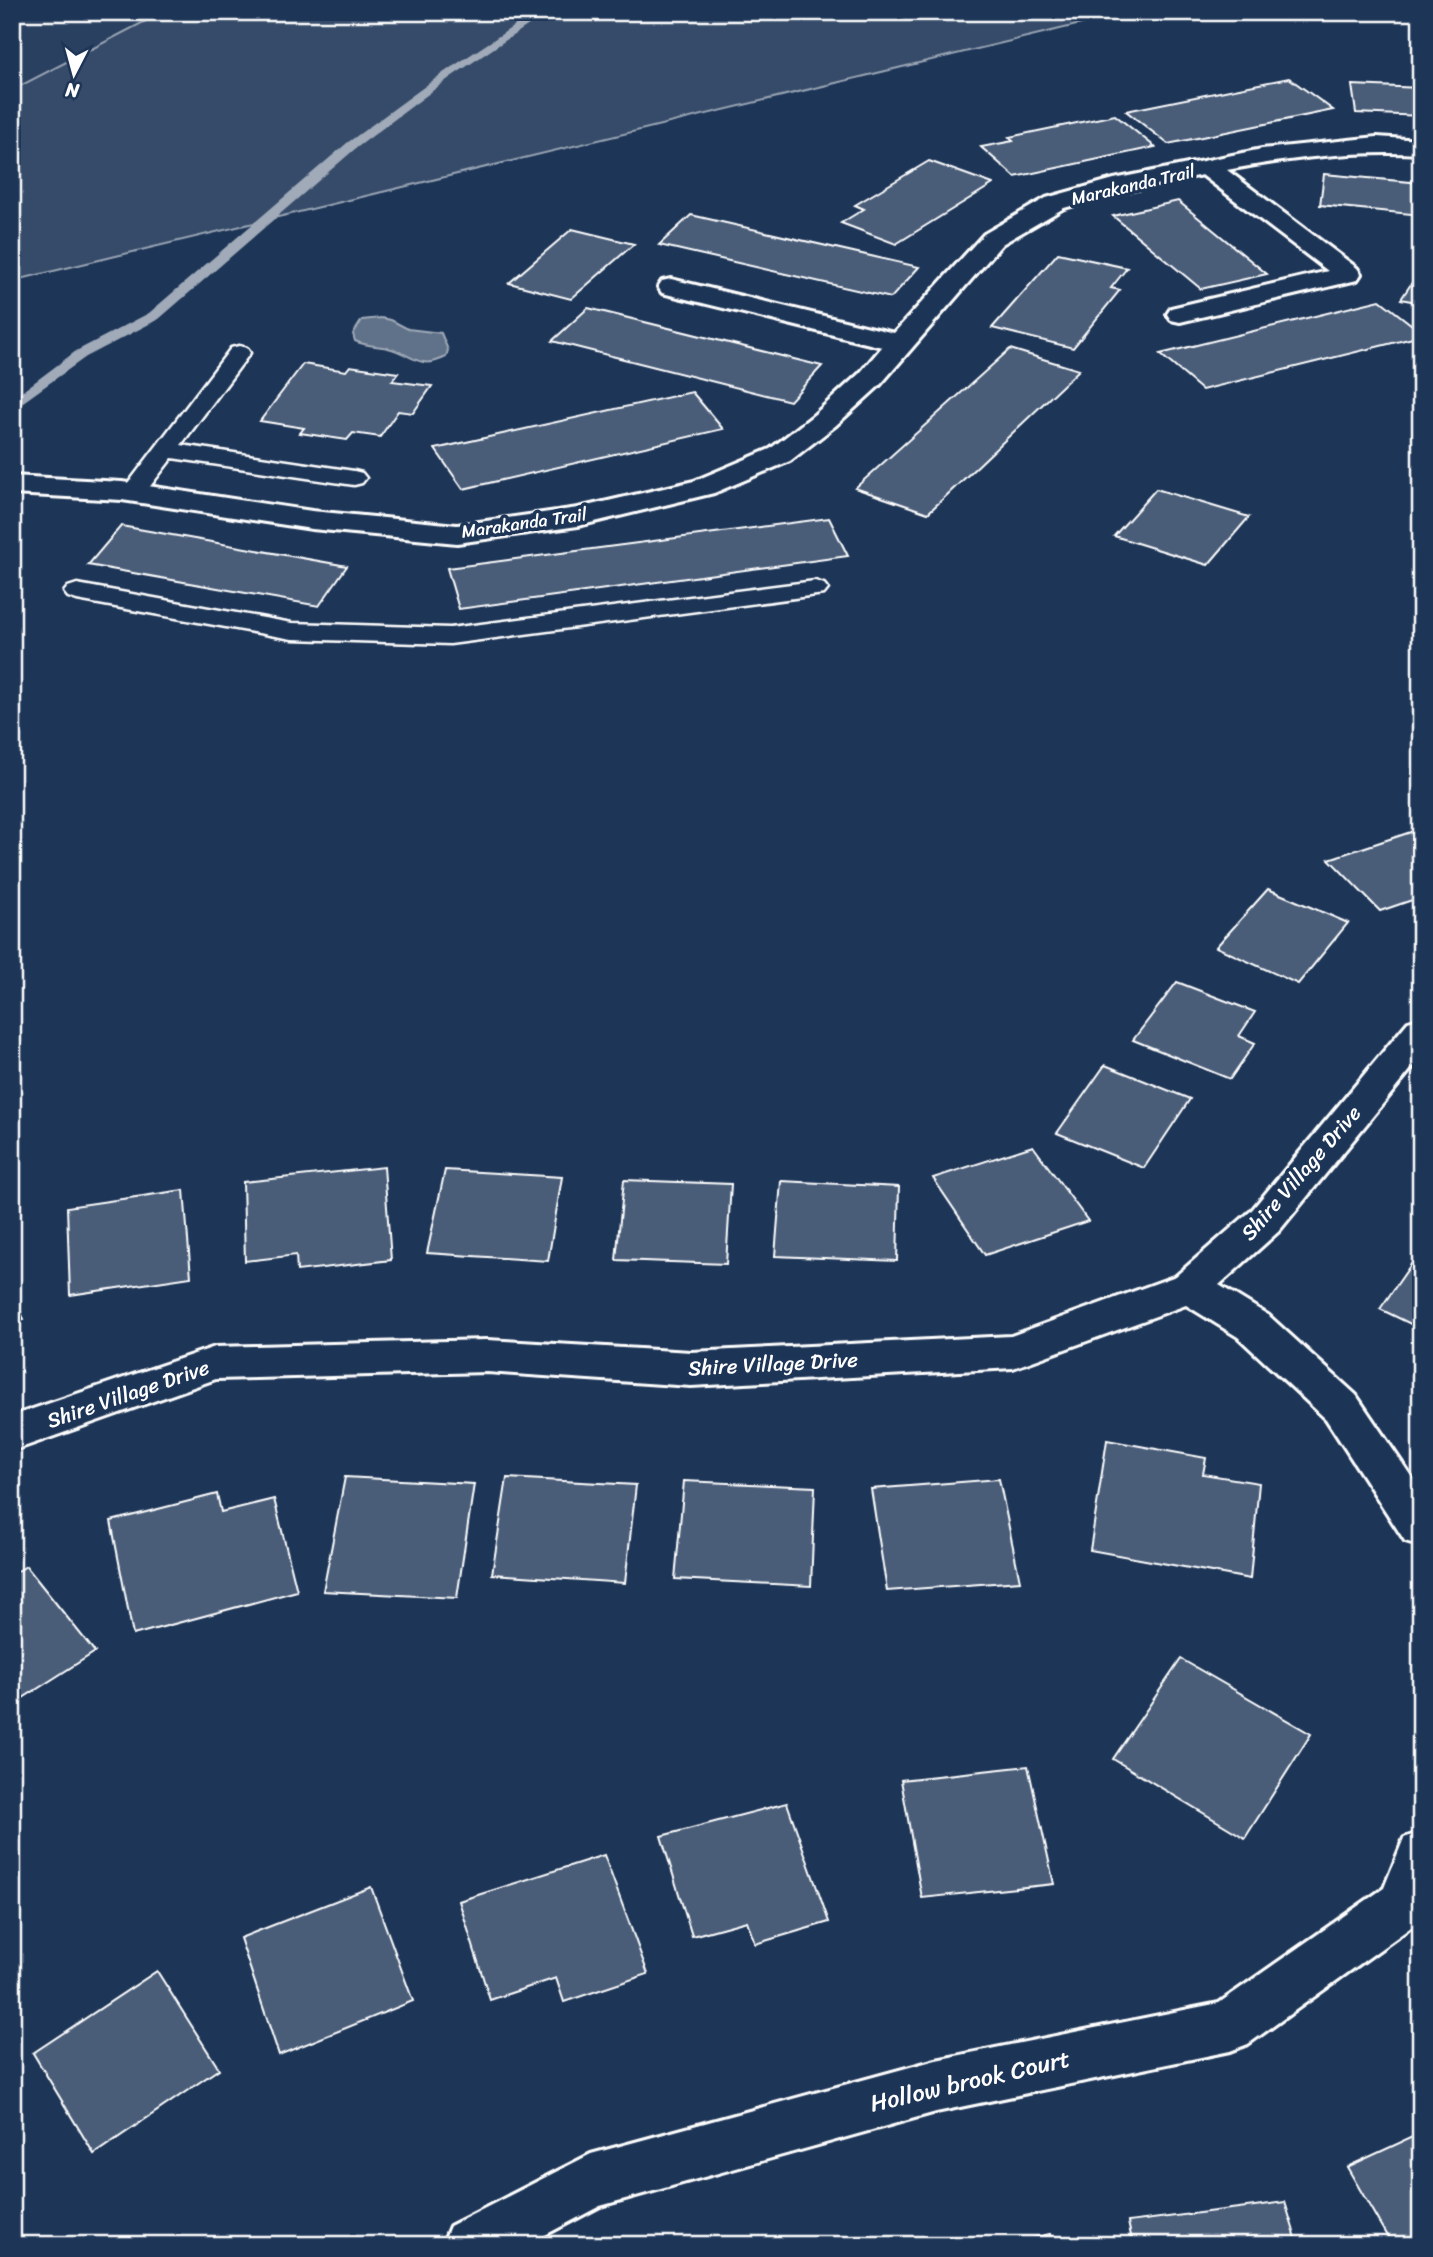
<svg xmlns="http://www.w3.org/2000/svg" width="1433" height="2257" font-family="Sriracha,sans-serif">
<rect width="100%" height="100%" fill="#1d3557"/>
<filter id="ink" filterUnits="userSpaceOnUse"><feTurbulence type="fractalNoise" baseFrequency=".0143" numOctaves="2"/><feDisplacementMap in="SourceGraphic" scale="14" xChannelSelector="R" yChannelSelector="G"/><feConvolveMatrix kernelMatrix="1 2 1 2 8 2 1 2 1" color-interpolation-filters="sRGB"/></filter>
<g filter="url(#ink)">
<path fill="#2a4161" d="M12,12H163L12,90Z"/>
<path fill="#364b69" stroke="#9aa5b4" stroke-width="2" d="M163,12H1131L12,281V90Z"/>
<path fill="#617289" stroke="#a0aab8" stroke-width="2" d="M381,318L391,320L408,329L441,333L448,350L446,357C419,371 413,354 388,348C377,346 366,346 355,341L353,334L362,320Z"/>
<g fill="none" stroke-linecap="round" stroke-linejoin="round">
<path fill="#a0aab8" fill-rule="evenodd" d="M535,12H548L451,77L355,149L159,319L86,357L12,410V399L76,351L149,313L347,143L443,73Z"/>
</g>
<g fill="#4a5d79" stroke="#fff" stroke-width="2">
<path d="M1289,78L1333,110L1168,144L1126,111Z"/>
<path d="M1352,85L1421,88V116L1356,113Z"/>
<path d="M1115,115L1155,147L1015,177L981,147L1013,141L1009,137Z"/>
<path d="M929,161L993,184L896,244L841,223L864,209L855,205Z"/>
<path d="M1324,174L1421,183V215L1320,205Z"/>
<path d="M1178,201L1267,274L1201,289L1113,216Z"/>
<path d="M691,215L919,267L891,298L659,245Z"/>
<path d="M572,229L634,244L571,299L509,283Z"/>
<path d="M1058,253L1127,268L1111,288L1120,290L1073,348L992,328Z"/>
<path d="M1421,269V303L1401,299Z"/>
<path d="M1380,300L1421,332V336L1202,390L1160,354Z"/>
<path d="M588,308L822,366L790,401L552,341Z"/>
<path d="M1010,349L1079,370L928,513L855,488Z"/>
<path d="M303,364L346,371L350,366L398,373L392,381L432,386L413,413L398,411L380,437L353,433L347,440L300,433L304,428L260,421Z"/>
<path d="M692,392L723,429L463,489L435,449Z"/>
<path d="M1156,489L1249,517L1208,565L1114,536Z"/>
<path d="M829,518L848,556L459,609L447,568Z"/>
<path d="M121,526L347,566L319,606L88,565Z"/>
<path d="M1414,831L1421,837V897L1380,911L1329,859Z"/>
<path d="M1268,889L1348,923L1298,984L1216,947Z"/>
<path d="M1177,982L1255,1012L1239,1036L1255,1043L1230,1079L1133,1040Z"/>
<path d="M1105,1065L1190,1099L1144,1168L1057,1133Z"/>
<path d="M1033,1146L1088,1221L985,1255L933,1178Z"/>
<path d="M384,1167L391,1260L297,1271L296,1255L245,1261L243,1182Z"/>
<path d="M445,1170L562,1177L548,1261L427,1253Z"/>
<path d="M624,1180L731,1184L726,1264L616,1260Z"/>
<path d="M781,1181L899,1187L897,1261L775,1256Z"/>
<path d="M184,1190L191,1277L70,1295L67,1207Z"/>
<path d="M1421,1250V1329L1380,1309Z"/>
<path d="M12,1295L24,1319L12,1324Z"/>
<path d="M1107,1440L1206,1458L1203,1474L1259,1483L1250,1579L1090,1550Z"/>
<path d="M345,1477L474,1484L457,1598L323,1591Z"/>
<path d="M507,1478L636,1485L625,1583L492,1574Z"/>
<path d="M999,1479L1020,1581L887,1591L871,1489Z"/>
<path d="M684,1481L815,1487L811,1586L675,1579Z"/>
<path d="M217,1494L221,1512L274,1499L297,1591L133,1635L111,1521Z"/>
<path d="M26,1566L95,1652L12,1705V1575Z"/>
<path d="M1181,1659L1311,1734L1245,1838L1113,1759Z"/>
<path d="M1028,1766L1054,1884L922,1898L901,1780Z"/>
<path d="M787,1803L829,1922L755,1944L747,1921L692,1936L661,1836Z"/>
<path d="M604,1855L648,1974L564,2002L556,1978L490,2000L459,1901Z"/>
<path d="M371,1887L413,2001L279,2055L240,1938Z"/>
<path d="M157,1971L219,2069L94,2154L33,2053Z"/>
<path d="M1421,2133V2245H1392L1347,2167Z"/>
<path d="M1285,2202L1298,2245H1133L1128,2222Z"/>
<path d="M1050,2234L1054,2245H1003Z"/>
</g>
<g fill="none" stroke-linecap="round" stroke-linejoin="round">
<g stroke="#fff" stroke-width="5">
<g id="lane">
<path d="M239,346L247,348L250,353L181,445L354,471L362,473L366,478L362,483L354,485L172,458L141,498H125L121,493L231,348Z"/>
<path d="M815,581L824,584L828,589L824,594L450,644L292,639L77,600L68,597L64,592L68,587L77,584L292,623L450,628Z"/>
</g>
</g>
<g stroke="#fff" stroke-width="6">
<g id="street">
<path d="M1377,137L1421,140V154C1356,150 1290,158 1227,170L1357,268L1361,274L1357,280L1180,322L1171,320L1167,314L1171,308L1328,271L1202,175L1118,193L1064,208L1002,244L880,385L835,426L790,461L714,493L578,526L457,543L312,529L122,500L12,494V476L122,482L312,511L457,525L578,508L694,481L770,449L815,414L860,373L882,347L662,293L658,287L662,281L671,279L894,333L984,234L1046,198L1114,179L1262,149Z"/>
<path d="M1421,1018V1057L1279,1231L1219,1285L1268,1315L1356,1395L1421,1491V1546L1405,1541L1326,1419L1238,1337L1186,1305L1013,1368L691,1386L487,1372L216,1379L12,1451V1416L215,1347L487,1340L691,1352L1011,1336L1176,1276L1251,1211L1408,1022Z"/>
<path d="M1421,1832V1920L1248,2044L1230,2051L936,2112L600,2206L526,2245H442L450,2226L591,2154L936,2060L1219,2003L1384,1888L1404,1838Z"/>
</g>
</g>
<use href="#lane" fill="#1d3557" fill-rule="evenodd"/>
<use href="#street" fill="#1d3557" fill-rule="evenodd"/>
</g>
</g>
<g text-anchor="middle" dominant-baseline="central" stroke-width="7" stroke-linejoin="round" paint-order="stroke">
<g font-size="18" fill="#fff" stroke="#1d3557">
<text transform="translate(1133 185) rotate(-13)">Marakanda Trail</text>
<text transform="translate(524 523) rotate(-8)">Marakanda Trail</text>
</g>
<g font-size="21" fill="#fff" stroke="#1d3557">
<text transform="translate(1301 1173) rotate(-49)">Shire Village Drive</text>
<text transform="translate(773 1364) rotate(-3)">Shire Village Drive</text>
<text transform="translate(128 1394) rotate(-19)">Shire Village Drive</text>
</g>
<g font-size="24" fill="#fff" stroke="#1d3557">
<text transform="translate(970 2081) rotate(-13)">Hollow brook Court</text>
</g>
</g>
<rect width="1433" height="2257" fill="none" stroke="#1d3557" stroke-width="42"/>
<rect x="21" y="21" width="1391" height="2215" fill="none" stroke="#fff" stroke-width="2.5" filter="url(#ink)"/>
<g transform="translate(74 74) rotate(186)" stroke="#1d3557" stroke-width="5" paint-order="stroke">
<path d="M0-5L12 26L0 18L-12 26Z" fill="#ffffff"/>
<text y="-10" font-size="19" font-weight="bold" text-anchor="middle" fill="#ffffff">N</text>
</g>
</svg>
